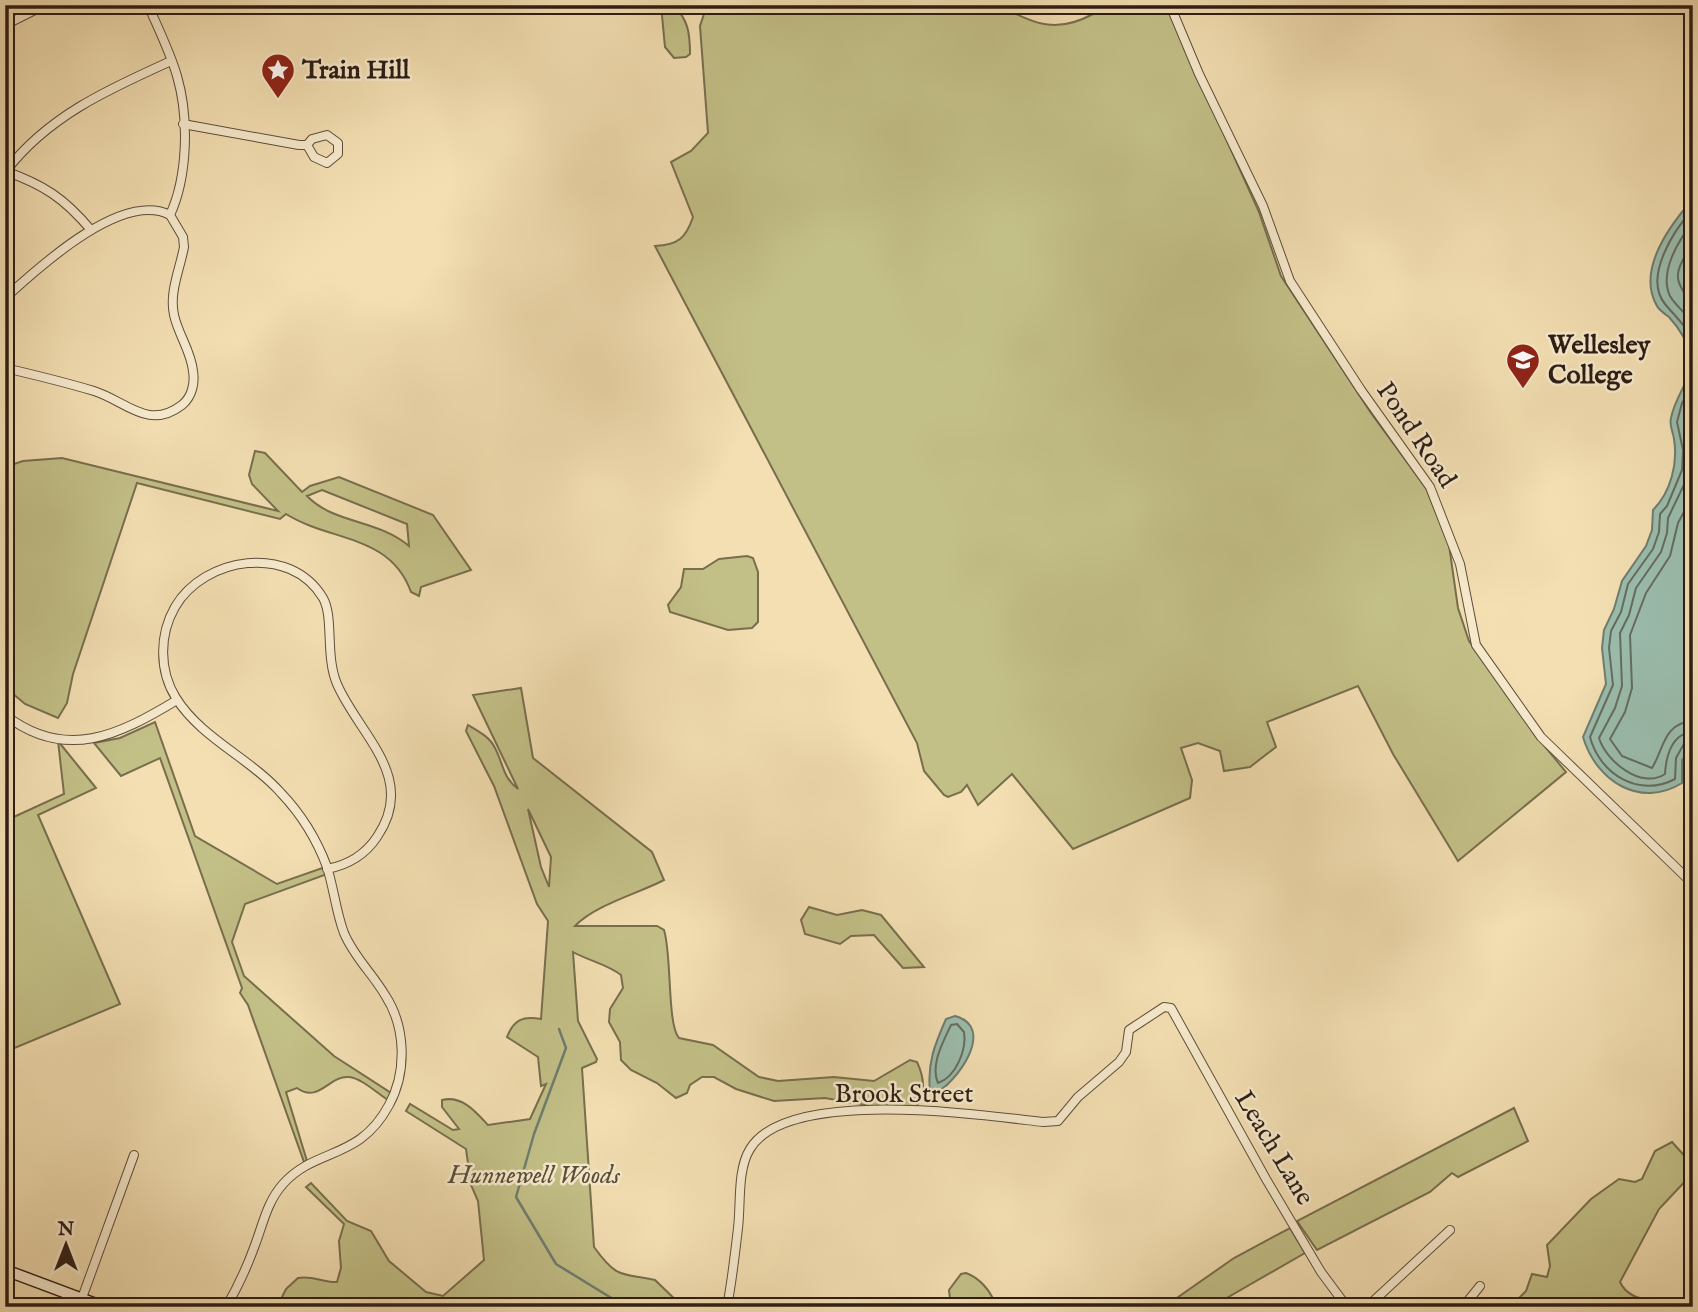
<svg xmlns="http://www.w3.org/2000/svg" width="1698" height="1312" font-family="'IM FELL English',serif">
<rect width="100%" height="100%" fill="#f3dfb2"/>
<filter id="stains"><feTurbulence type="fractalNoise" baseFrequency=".00286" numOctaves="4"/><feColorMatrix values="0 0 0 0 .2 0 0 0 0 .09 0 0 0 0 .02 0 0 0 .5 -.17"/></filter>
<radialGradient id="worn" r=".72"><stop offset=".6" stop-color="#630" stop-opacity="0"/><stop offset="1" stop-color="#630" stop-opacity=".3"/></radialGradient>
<g fill="#c3c087" stroke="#786e4e" stroke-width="2" fill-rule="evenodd">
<path d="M661,5H673C688,19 690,33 690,54L686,57L674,58L665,47Z"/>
<path d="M707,5H997C1035,23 1054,35 1093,14L1089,5H1166L1259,212L1281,276L1371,413L1426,488L1449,545L1458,608L1469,641L1537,737L1566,772L1458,861L1393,754L1358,686L1267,722L1276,747L1250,767L1224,771L1220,751L1198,743L1181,748L1192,780L1190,798L1073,849L1012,774L978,805L967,785L961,792L948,797L944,795L924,771L917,743L655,246C678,245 686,238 693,217L671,162L691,151L708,133L700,26Z"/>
<path d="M255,451L265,453L302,492L310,486L339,477L433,515L471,570L421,587L419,596L411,592C390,534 331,542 286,514L280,519L137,483L73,674L67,703L58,718L25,704L5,687V467L23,461L62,458L278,511L252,484L249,475ZM322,490L407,524L409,546C377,519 334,524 307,496Z"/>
<path d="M747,556L753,558L758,572V622L752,628L728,630L670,612L668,605L681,587L684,569H703L719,559Z"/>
<path d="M521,688L533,758L652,852L664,880C637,894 595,905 575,926H657L664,930C672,955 667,1025 679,1038L713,1045L759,1077L778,1081L834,1077L874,1081L910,1060L917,1062C926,1081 926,1098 911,1113L825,1098L774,1101L736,1089L714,1077H702L690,1085L687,1093L676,1098L657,1083L631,1070L621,1060L620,1042L609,1022L610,1009L623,988L621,975C607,964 589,961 573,952L578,1021L597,1059L596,1062L582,1068L594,1247C617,1279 621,1273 655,1280L683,1307H277L286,1289L298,1278C312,1275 324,1283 337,1282L341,1268L339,1241L344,1224L306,1187L311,1183L347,1221L371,1231L389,1261L426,1292L443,1296L484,1260L478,1201L471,1185L466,1149L406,1111L410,1104L453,1130L459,1129L442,1107V1100C462,1095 476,1112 488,1125L530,1119L546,1084L541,1086L538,1057L507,1037C514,1019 523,1016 541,1019L548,921L537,904L494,786L466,731L468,725C478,731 490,737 495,748C503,763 503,778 518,789L473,695ZM528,809L551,857L549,887L541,867Z"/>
<path d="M155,722L195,836L277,884L328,866L330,873L245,904L232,942L244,976L334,1056L391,1093L388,1100C377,1093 361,1078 349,1077C329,1075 319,1104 297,1088L286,1092L307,1161L304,1162L248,1005L240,993L242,988L160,758L121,776L94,743L120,738Z"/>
<path d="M58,741L96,788L38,815L120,1004L5,1052V821L64,794Z"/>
<path d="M809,907L837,915L862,910L881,915L924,967L903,968L874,935L851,936L840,944L805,934L801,920Z"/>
<path d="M1514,1108L1528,1141L1458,1177L1452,1173L1430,1192L1317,1250L1297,1221Z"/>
<path d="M1672,1142L1691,1163V1175L1659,1209L1620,1282C1631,1306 1671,1303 1693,1296V1307H1522L1519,1298L1526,1291L1532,1274L1547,1277L1550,1266L1547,1245L1591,1199L1619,1179L1635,1182L1642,1179L1655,1151Z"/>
<path d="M1290,1228L1305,1253L1211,1307H1164L1234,1258Z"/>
<path d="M966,1273C980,1278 992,1292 996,1307H951L949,1290L961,1274Z"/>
</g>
<g fill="#9bbdad" stroke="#6f7d70" stroke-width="2">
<path d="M1693,199V359C1688,343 1680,329 1669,317C1665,314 1659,310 1657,306C1636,270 1670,225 1693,199Z"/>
<path d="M1693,362V745L1682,760V783C1640,809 1596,781 1583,737L1606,684L1602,648L1604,630L1614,609L1622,581L1646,546L1652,530L1653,510C1671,492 1678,463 1674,439C1673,431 1669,426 1671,418C1675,397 1689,382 1693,362Z"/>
<path d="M955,1016C997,1027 957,1083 934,1094L930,1091C927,1063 935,1044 946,1019Z"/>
</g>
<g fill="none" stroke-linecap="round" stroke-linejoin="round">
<g stroke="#646d61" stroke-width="2">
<path d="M1693,209C1674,230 1643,277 1665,304C1675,316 1685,325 1693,339"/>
<path d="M1693,223C1678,240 1659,273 1670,296C1675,305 1686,314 1693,322"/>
<path d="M1693,240C1677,273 1669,275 1693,305"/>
<path d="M1693,385L1682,403L1677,422L1683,450L1682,470L1667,506L1660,514L1659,532L1653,549L1628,584L1621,612L1611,631L1609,648L1613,685L1590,737C1600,775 1640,798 1675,779L1676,758L1685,742L1693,741"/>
<path d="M1693,402L1686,422L1691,450L1690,472L1668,518L1667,533L1661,552L1636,588L1629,615L1620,633L1622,686L1615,708L1599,738C1606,761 1641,790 1665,774C1666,756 1672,733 1693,732"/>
<path d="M1693,495L1678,523L1670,556L1646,593L1630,635L1632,688L1625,712L1610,739L1622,756L1652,768C1664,749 1663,723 1693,721"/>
<path d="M957,1024L964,1032C967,1049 956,1077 938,1083C930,1065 943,1042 951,1025Z"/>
</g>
<path stroke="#6f7d70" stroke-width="2.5" d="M559,1029L566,1048L534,1134L516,1197L556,1264L626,1307"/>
<g stroke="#5e4e3c" stroke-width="10">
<g id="street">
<path d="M1170,5L1199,74L1263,206L1290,281L1361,390L1430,487L1460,564L1476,645L1541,737L1693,884"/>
<path d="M5,25L45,5"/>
<path d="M183,124L299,145H307L312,139L327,135L338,143V154L327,163L314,157L307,145"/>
<path d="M5,171C44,185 64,198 91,230"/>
<path d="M6,171C48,116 109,89 171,61"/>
<path d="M5,298C38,268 122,190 170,215"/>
<path d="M5,368C35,375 64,382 94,391C126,401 148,431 182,405C192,397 195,383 193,371C191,351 178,334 174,315C169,292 180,269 184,247L183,237L170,215C188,176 189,117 177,76C170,52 158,28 148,5"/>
<path d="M5,715C66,762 119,735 177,700"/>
<path d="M82,1298L134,1155"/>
<path d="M1472,1298L1480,1307"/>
<path d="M226,1307C238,1287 247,1267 255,1245C263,1224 267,1202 283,1184C316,1147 359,1161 389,1105C407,1072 406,1027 385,995C372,973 354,957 344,933C336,912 334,889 327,867C317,840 301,814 281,793C250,758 201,738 176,698C159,671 159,635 175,607C204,557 290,543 323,598C334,617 325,656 337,684C359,735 418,777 377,837C365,855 348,865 327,869"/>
<path d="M727,1307C732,1281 735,1254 738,1228C741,1204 737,1170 750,1149C787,1087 980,1115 1043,1122L1058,1121L1078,1097L1119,1062L1126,1052L1129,1030L1164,1007L1171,1008L1266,1179L1321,1272L1347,1307"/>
<path d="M1367,1307L1450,1230"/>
<path d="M1463,1307L1480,1286"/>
</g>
</g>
<g stroke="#2c1d15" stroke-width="13">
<path id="secondary" d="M5,1270L104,1307"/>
</g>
<use href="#street" stroke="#f7eacd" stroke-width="8"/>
<use href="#secondary" stroke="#f7eacd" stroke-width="10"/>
</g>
<defs>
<g id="sight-pin" transform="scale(1.75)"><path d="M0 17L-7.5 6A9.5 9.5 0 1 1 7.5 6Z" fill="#8f2418" stroke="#f7eacd"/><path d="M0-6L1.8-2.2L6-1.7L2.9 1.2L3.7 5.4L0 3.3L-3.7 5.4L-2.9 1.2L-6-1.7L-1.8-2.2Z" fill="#fff"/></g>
<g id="university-pin" transform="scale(1.75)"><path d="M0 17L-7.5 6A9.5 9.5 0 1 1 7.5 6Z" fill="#8f2418" stroke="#f7eacd"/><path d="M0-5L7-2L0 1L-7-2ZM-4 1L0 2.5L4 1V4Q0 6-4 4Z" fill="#fff"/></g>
</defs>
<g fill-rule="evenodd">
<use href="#sight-pin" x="278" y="70"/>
<use href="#university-pin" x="1523" y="360"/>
</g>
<g text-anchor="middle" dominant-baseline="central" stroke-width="5" stroke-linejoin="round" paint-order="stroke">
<g font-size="26" font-weight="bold" fill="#2c1d15" stroke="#f7eacd" text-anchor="start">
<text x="302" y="70">Train Hill</text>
<text x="1548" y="345">Wellesley<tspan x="1548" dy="30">College</tspan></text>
</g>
<g font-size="26" fill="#2c1d15" stroke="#f7eacd">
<text transform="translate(1416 435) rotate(56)">Pond Road</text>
<text x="904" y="1094">Brook Street</text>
<text transform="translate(1274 1148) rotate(59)">Leach Lane</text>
</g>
<g font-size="26" font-style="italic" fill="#594e37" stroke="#f7eacd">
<text x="534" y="1175">Hunnewell Woods</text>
</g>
</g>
<rect width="1698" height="1312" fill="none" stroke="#f3dfb2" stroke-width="28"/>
<rect x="7" y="7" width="1684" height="1298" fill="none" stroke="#2c1d15" stroke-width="3.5"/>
<rect x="14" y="14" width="1670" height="1284" fill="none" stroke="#2c1d15" stroke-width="2"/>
<g transform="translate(66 1245)" stroke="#f7eacd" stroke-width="5" paint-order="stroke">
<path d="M0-5L12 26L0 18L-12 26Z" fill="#2c1d15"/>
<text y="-10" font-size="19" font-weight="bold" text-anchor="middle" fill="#2c1d15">N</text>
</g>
<rect width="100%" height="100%" filter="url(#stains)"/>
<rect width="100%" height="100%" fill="url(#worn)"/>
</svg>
